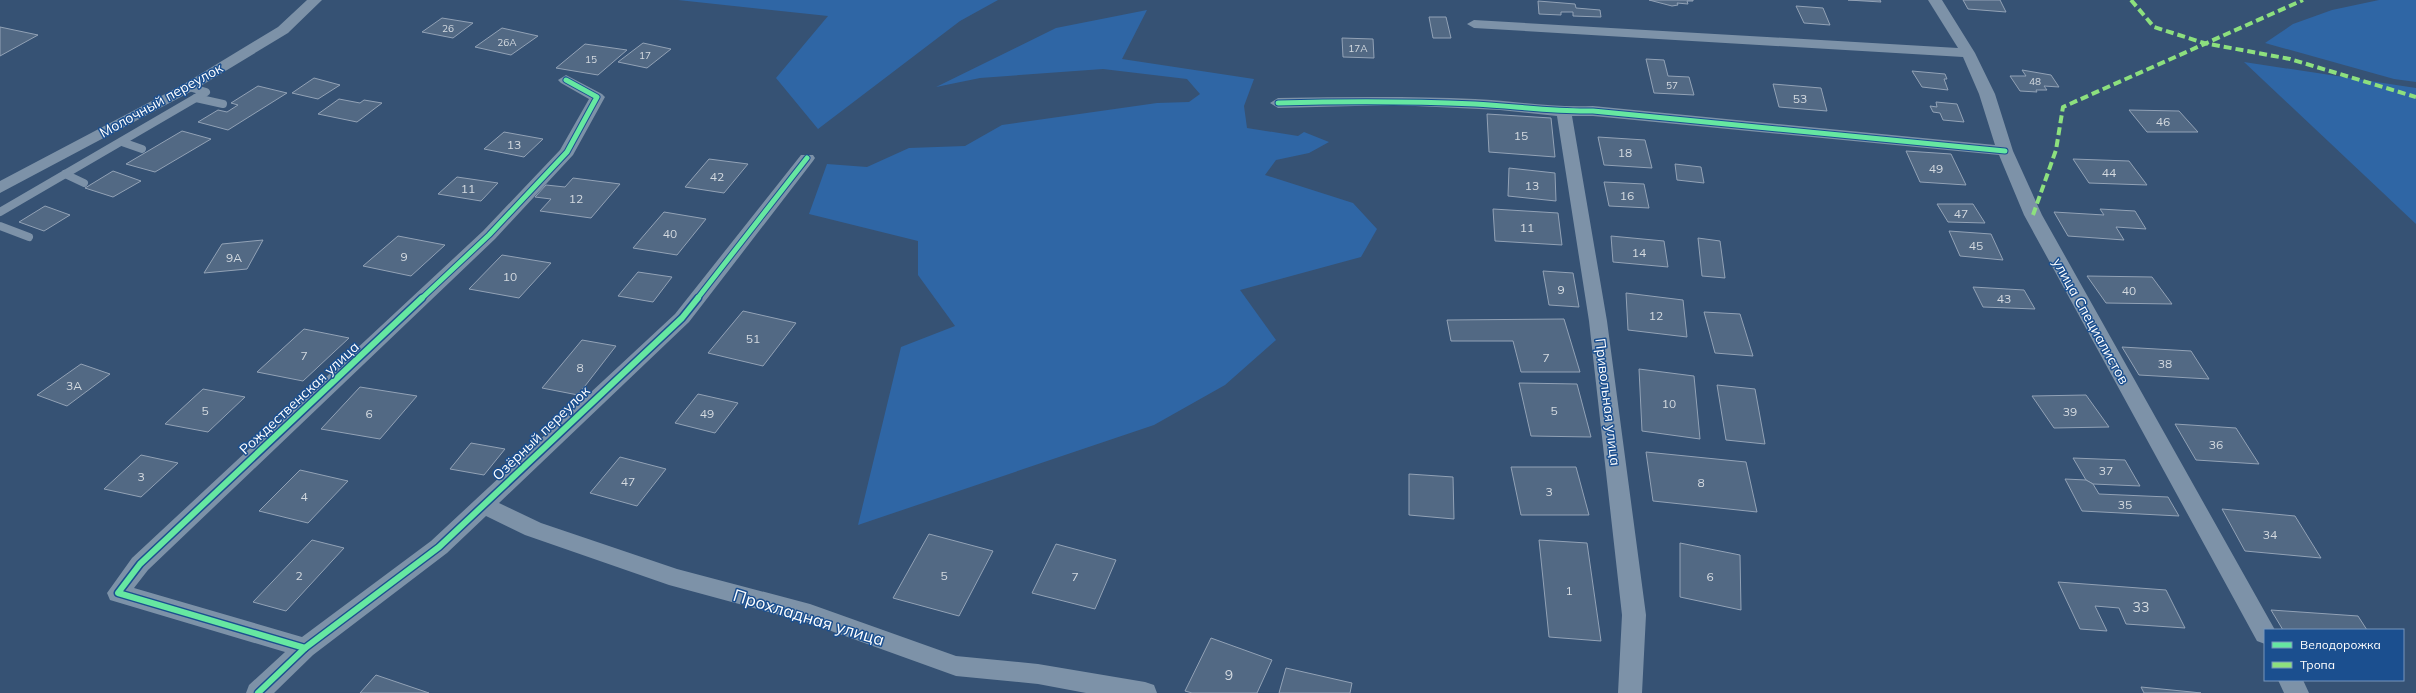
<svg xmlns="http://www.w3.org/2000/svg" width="2416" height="693" font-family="Mulish,sans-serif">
<rect width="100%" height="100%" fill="#365274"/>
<g fill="#2f66a5">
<path d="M678,0H998L960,21L818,129L776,78L828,16Z"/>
<path d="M2379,0H2416V82L2394,79L2265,43L2293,24L2332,10Z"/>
<path d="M1147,10L1122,59L1254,79L1244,106L1247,128L1298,136L1304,132L1329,142L1309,153L1276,160L1265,175L1353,203L1377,229L1361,257L1240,290L1276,340L1225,385L1154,425L858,525L901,347L955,326L918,275V241L809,214L827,164L867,167L909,148L965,146L1002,125L1157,103L1189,102L1200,94L1187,79L1103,69L980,78L936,87L1056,28Z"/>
<path d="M2244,62L2416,88V224Z"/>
</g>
<g fill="#526984" stroke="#92a2b6">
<path d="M1649,0H1693V1H1687L1688,4L1677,3L1678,5L1672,6Z"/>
<path d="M1880,0L1881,2L1848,0Z"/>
<path d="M1963,0H2000L2006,12L1968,9Z"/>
<path d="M1538,1L1575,4L1576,8L1600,10L1601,17L1573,16V12H1561V15L1539,14Z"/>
<path d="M1796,6L1823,8L1830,25L1804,23Z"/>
<path d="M1429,17H1446L1451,38H1433Z"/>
<path d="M442,18L473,23L453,38L422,32Z"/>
<path d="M0,27L38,35L0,56Z"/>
<path d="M502,28L538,36L511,55L475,47Z"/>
<path d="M1342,38L1373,39L1374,58L1343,57Z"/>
<path d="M643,43L671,49L647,68L618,62Z"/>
<path d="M585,44L627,50L598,75L556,68Z"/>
<path d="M1646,59L1664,60L1668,76L1689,77L1694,95L1654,93Z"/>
<path d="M2022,70L2051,75L2059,87L2044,86L2047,90H2036L2037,92L2020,91L2010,76H2026Z"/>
<path d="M1912,71L1945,74L1947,79H1944L1948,90L1922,87Z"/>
<path d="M314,78L340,85L318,99L292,93Z"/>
<path d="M1773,84L1821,88L1827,111L1779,107Z"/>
<path d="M258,86L287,93L228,130L198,122L218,110L227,112L238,105L231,103Z"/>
<path d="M339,99L360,103L364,100L382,103L357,122L318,114Z"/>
<path d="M1936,102L1957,104L1964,122L1943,120L1940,113L1933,112L1930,106L1937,107Z"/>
<path d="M2129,110L2179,111L2198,132H2147Z"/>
<path d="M1487,114L1551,118L1555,157L1489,152Z"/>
<path d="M182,131L211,139L155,172L126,164Z"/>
<path d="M504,132L543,139L524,157L484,149Z"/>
<path d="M1598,137L1645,140L1652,168L1604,165Z"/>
<path d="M1906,151L1951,154L1966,185L1920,182Z"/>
<path d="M709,159L748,164L724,193L685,187Z"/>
<path d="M2073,159L2129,161L2147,185L2089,183Z"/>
<path d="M1675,164L1701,167L1704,183L1677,180Z"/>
<path d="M1509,168L1555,173L1556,201L1508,196Z"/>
<path d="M113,171L141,181L113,197L85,188Z"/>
<path d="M457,177L498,183L481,201L438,194Z"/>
<path d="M573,178L620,184L591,218L540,211L551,199L535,197L546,185L565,187Z"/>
<path d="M1604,182L1644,184L1649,208L1609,206Z"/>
<path d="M1937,204H1973L1985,223L1948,222Z"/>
<path d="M45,206L70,215L44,231L19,222Z"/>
<path d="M1493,209L1558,213L1562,245L1495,241Z"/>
<path d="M2100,209L2135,211L2146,229L2116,227L2124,240L2068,236L2054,212L2104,215Z"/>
<path d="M664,212L706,219L677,255L633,248Z"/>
<path d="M1949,231L1991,234L2003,260L1960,256Z"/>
<path d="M398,236L445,245L411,276L363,266Z"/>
<path d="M1611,236L1664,241L1668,267L1613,262Z"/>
<path d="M1698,238L1720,241L1725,278L1702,276Z"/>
<path d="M263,240L247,269L204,273L222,244Z"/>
<path d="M502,255L551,263L519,298L469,289Z"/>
<path d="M1543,271L1573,273L1579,307L1549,305Z"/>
<path d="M638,272L672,277L653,302L618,296Z"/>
<path d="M2087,276L2152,277L2172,304L2106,303Z"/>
<path d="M1973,287L2024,290L2035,309L1983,307Z"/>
<path d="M1626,293L1683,300L1687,337L1628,330Z"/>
<path d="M743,311L796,323L763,366L708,353Z"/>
<path d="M1704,312L1740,314L1753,356L1715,353Z"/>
<path d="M1564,319L1580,372H1521L1513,341H1451L1447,320Z"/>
<path d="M304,329L349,338L303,381L257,372Z"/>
<path d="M582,340L616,346L578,395L542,388Z"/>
<path d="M2122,347L2191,351L2209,379L2139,375Z"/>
<path d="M81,364L110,374L67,406L37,395Z"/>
<path d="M1639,369L1694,376L1700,439L1642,431Z"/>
<path d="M1519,383L1577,384L1591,437L1531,436Z"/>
<path d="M1717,385L1755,389L1765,444L1726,440Z"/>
<path d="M360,387L417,396L380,439L321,429Z"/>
<path d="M203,389L245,397L208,432L165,424Z"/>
<path d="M698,394L738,403L715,433L675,423Z"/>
<path d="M2086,395L2109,427L2054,428L2032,396Z"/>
<path d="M2175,424L2236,428L2259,464L2196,460Z"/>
<path d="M471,443L505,449L484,475L450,469Z"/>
<path d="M1646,452L1746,462L1757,512L1653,501Z"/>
<path d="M141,455L178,463L141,497L104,489Z"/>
<path d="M620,457L666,469L637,506L590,493Z"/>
<path d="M2073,458L2125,460L2140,486L2093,484L2086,480Z"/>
<path d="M1511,467H1576L1589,515H1521Z"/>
<path d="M300,470L348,481L308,523L259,511Z"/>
<path d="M1409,474L1453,477L1454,519L1409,515Z"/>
<path d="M2065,479L2086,480L2093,484L2099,494L2168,497L2179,516L2082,511Z"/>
<path d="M2222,509L2295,516L2321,558L2245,551Z"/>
<path d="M929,534L993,551L959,616L893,598Z"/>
<path d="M312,540L344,548L286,611L253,602Z"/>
<path d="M1539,540L1587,543L1601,641L1549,637Z"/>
<path d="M1680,543L1740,555L1741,610L1680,597Z"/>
<path d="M1056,544L1116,560L1095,609L1032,593Z"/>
<path d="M2058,582L2166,590L2185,628L2126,624L2119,608L2095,606L2107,631L2080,629Z"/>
<path d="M2271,610L2358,616L2367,630H2283Z"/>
<path d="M1211,638L1272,660L1257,693H1192L1185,691Z"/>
<path d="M1286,668L1352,683L1350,693H1279Z"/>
<path d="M376,675L429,693H360Z"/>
<path d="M2141,687L2192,692L2201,693H2144Z"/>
</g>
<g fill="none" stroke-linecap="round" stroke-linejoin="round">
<g stroke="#7d92a8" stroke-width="8">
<path d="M196,98L223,104"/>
<path d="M122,142L142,149"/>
<path d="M65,174L84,183"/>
<path d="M0,212L206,92L189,87"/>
<path d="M0,226L29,237"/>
</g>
<g fill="#7d92a8" fill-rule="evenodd">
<path d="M307,0H322L288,33L194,90L0,193V181L184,84L278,27Z"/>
<path d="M1928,0H1942L1975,53L1995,94L2013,151L2042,215L2275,630H2265V644L2257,641L2024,215L1999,155L1593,116H1572L1607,321L1646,615L1642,693H1618L1622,615L1589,321L1557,116L1500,110L1394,105L1278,108L1270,103L1278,98C1344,97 1409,96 1475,99C1515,101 1553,108 1593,106L1995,145L1979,94L1963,57L1474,28L1467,24L1474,20L1958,48Z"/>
<path d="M566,75L602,94L605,97L573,155L495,239L148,570L134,588L302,637L431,541L675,314L801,155H813L815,158L813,161L689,322L499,503L541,523L677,569L810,604L956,656L1038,664L1145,682L1154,685L1157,693H1086L1038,684L956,676L809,623L669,585L525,535L486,516L447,553L313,655L274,693H246L249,685L285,652L110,600L107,593L132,558L483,231L560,150L589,99L561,83L558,80Z"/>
<path d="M2278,680H2303L2309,693H2284Z"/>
</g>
<g stroke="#8de07e" stroke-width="4" stroke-dasharray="8 4" stroke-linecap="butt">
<path d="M2131,0L2154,27L2204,43L2290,59L2416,97"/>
<path d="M2033,215L2056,150L2063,107L2303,0"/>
</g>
<g stroke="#1b4f8f" stroke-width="7">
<g id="cycleway-far1">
<path d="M1278,103C1344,101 1409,101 1475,104C1515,106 1553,112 1593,111L2005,151"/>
<path d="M421,299L489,235L567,152L597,97L566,80"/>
<path d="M697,299L807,158"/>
</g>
</g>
<g stroke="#1b4f8f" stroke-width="9">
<g id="cycleway">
<path d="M305,648L118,593L140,564L422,298"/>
<path d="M258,693L305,648L439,547L682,318L698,298"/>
</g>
</g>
<use href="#cycleway-far1" stroke="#66e7a1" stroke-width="5"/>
<use href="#cycleway" stroke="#66e7a1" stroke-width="6"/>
</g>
<g text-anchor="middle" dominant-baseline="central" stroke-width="3" stroke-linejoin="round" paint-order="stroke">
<g font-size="10" fill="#d4dae0">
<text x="448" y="28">26</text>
<text x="507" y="42">26А</text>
<text x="1358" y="48">17А</text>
<text x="645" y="55">17</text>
<text x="591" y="59">15</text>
<text x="2035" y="81">48</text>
<text x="1672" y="85">57</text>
</g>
<g font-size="12" fill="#d4dae0">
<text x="1800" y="98">53</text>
<text x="2163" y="121">46</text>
<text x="1521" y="135">15</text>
<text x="514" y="144">13</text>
<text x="1625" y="152">18</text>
<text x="1936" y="168">49</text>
<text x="2109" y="172">44</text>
<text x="717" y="176">42</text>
<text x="1532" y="185">13</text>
<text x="468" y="188">11</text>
<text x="1627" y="195">16</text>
<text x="576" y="198">12</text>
<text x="1961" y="213">47</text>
<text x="1527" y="227">11</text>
<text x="670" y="233">40</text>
<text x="1976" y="245">45</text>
<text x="1639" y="252">14</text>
<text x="404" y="256">9</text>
<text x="234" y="257">9А</text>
<text x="510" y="276">10</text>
<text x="1561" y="289">9</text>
<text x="2129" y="290">40</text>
<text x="2004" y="298">43</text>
<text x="1656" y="315">12</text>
<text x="753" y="338">51</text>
<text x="304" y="355">7</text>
<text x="1546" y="357">7</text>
<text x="2165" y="363">38</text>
<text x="580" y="367">8</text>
<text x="74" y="385">3А</text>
<text x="1669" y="403">10</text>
<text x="205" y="410">5</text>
<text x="1554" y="410">5</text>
<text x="2070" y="411">39</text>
<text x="369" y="413">6</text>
<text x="707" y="413">49</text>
<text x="2216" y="444">36</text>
<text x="2106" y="470">37</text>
<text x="141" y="476">3</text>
<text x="628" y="481">47</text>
<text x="1701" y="482">8</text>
<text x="1549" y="491">3</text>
<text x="304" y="496">4</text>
<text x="2125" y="504">35</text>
<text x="2270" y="534">34</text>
<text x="299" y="575">2</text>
<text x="944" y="575">5</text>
<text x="1075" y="576">7</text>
<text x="1710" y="576">6</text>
<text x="1569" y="590">1</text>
</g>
<g font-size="14" fill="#fff" stroke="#1b4f8f">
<text transform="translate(161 100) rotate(-29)">Молочный переулок</text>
<text transform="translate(2091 321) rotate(61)">улица Специалистов</text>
<text transform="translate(299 398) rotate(-43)">Рождественская улица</text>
<text transform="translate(1608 402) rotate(83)">Привольная улица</text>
<text transform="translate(541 433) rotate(-44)">Озёрный переулок</text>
</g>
<g font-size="14" fill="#d4dae0">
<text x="2141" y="607">33</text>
<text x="1229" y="675">9</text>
</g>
<g font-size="17" fill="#fff" stroke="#1b4f8f">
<text transform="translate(809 617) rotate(17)">Прохладная улица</text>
</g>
</g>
<rect x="2264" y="629" width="140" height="52" fill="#1b4f8f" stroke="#7695bc"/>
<rect x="2272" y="642" width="20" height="6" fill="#66e7a1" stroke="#7695bc"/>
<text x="2300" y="649" font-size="12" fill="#ffffff">Велодорожка</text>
<rect x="2272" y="662" width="20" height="6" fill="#8de07e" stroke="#7695bc"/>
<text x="2300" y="669" font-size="12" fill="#ffffff">Тропа</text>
</svg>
